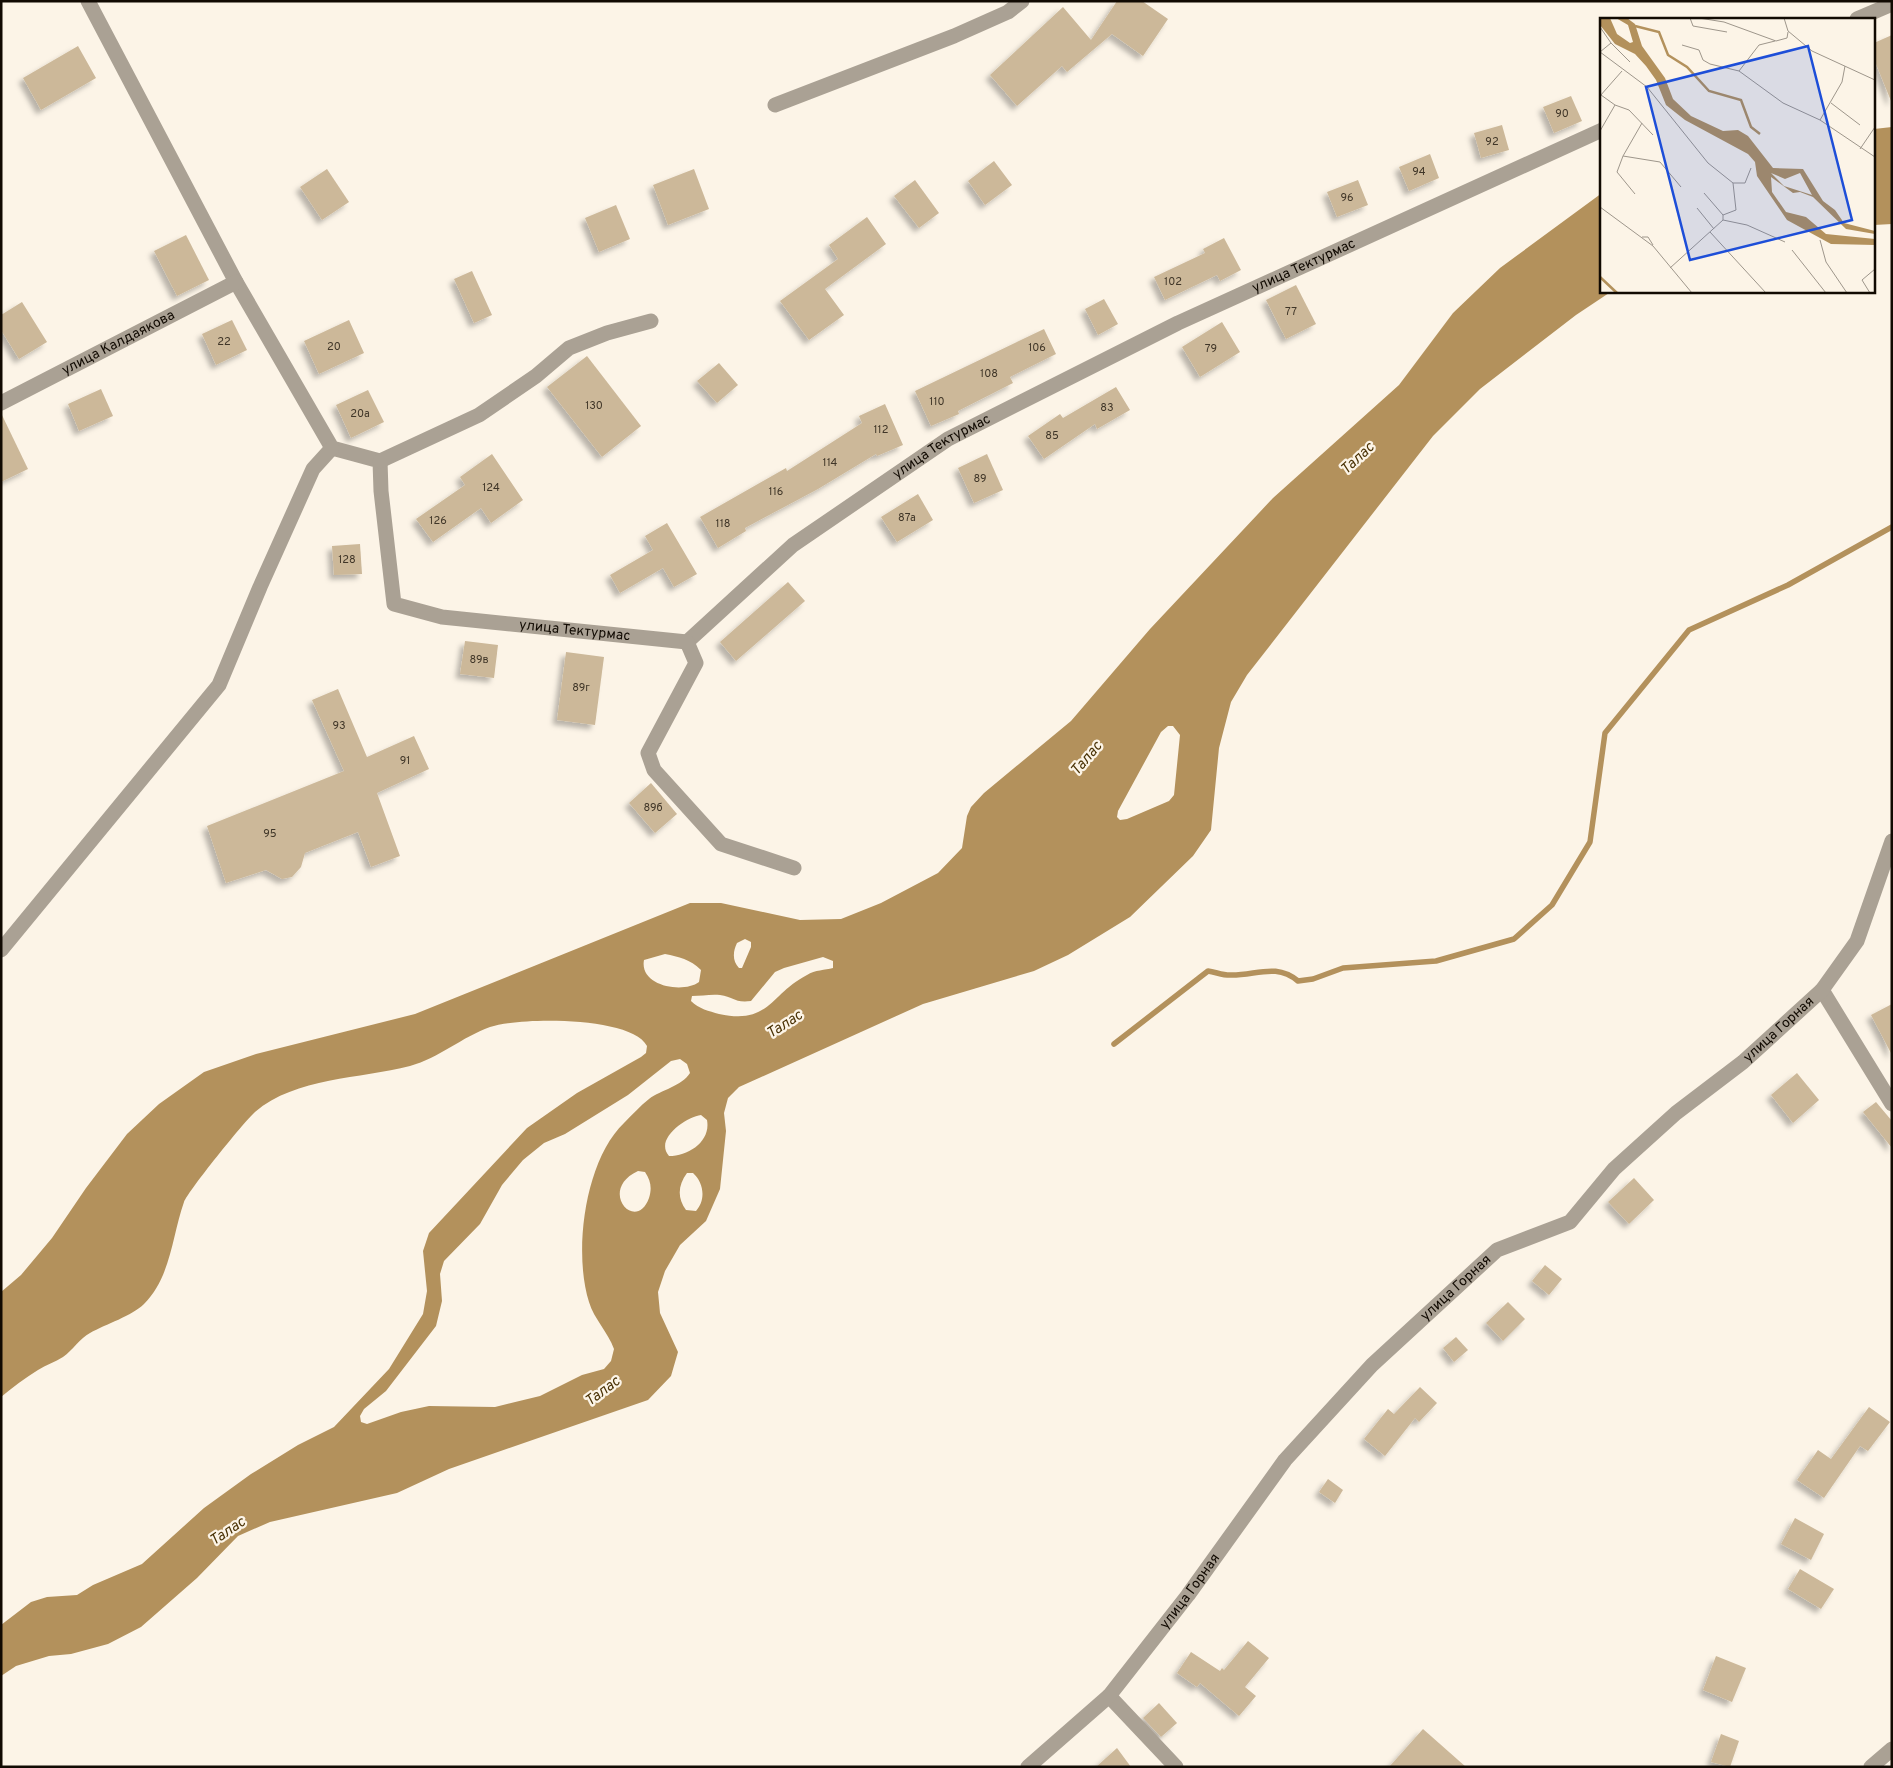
<svg xmlns="http://www.w3.org/2000/svg" width="1893" height="1768" font-family="Overpass,sans-serif">
<defs>
<filter id="shadow"><feDropShadow dx="-4.5" dy="4.5" stdDeviation="2.5" flood-color="#0004"/></filter>
</defs>
<rect width="100%" height="100%" fill="#fcf4e7"/>
<g fill="#b3915c" fill-rule="evenodd">
<path d="M1892,127V224L1874,225V129Z"/>
<path d="M1602,193V291H1612L1576,315L1480,389L1433,436L1247,675L1231,702L1219,748L1211,830L1193,856L1130,917L1068,955L1034,971L923,1004L739,1087L728,1098L724,1113L726,1131L720,1189L706,1221L680,1245L665,1271L658,1292L660,1313L678,1352L671,1376L648,1400L449,1469L397,1493L270,1522L238,1536L197,1578L141,1627L108,1644L71,1654L49,1656L16,1666L1,1676V1625L31,1602L47,1597L77,1595L93,1585L142,1564L204,1508L251,1474L298,1445L334,1427L389,1369L423,1314L427,1291L423,1251L429,1233L527,1128L577,1093L641,1057L646,1053L647,1046C632,1016 518,1017 490,1027C462,1037 439,1058 410,1066C360,1079 296,1077 255,1112C243,1123 189,1190 184,1202C172,1236 171,1277 144,1304C132,1316 106,1324 90,1333C80,1338 73,1350 63,1357C55,1362 46,1365 38,1370C25,1378 13,1387 1,1397V1292L21,1275L52,1238L86,1188L127,1134L159,1104L204,1072L256,1054L415,1014L690,903H721L800,920L841,919L881,903L938,873L962,848L967,816L971,807L984,793L1071,721L1150,629L1273,498L1399,385L1453,313L1500,268ZM1168,726H1173L1180,735L1174,795L1169,801L1127,819L1120,820L1117,817L1118,811L1161,732ZM745,939L751,942V947L742,968H739C732,961 733,951 737,943ZM665,954C679,957 690,959 701,970L699,982C683,994 639,986 644,960ZM823,957L833,961V968C825,970 815,970 807,975C770,994 770,1025 719,1014C709,1011 699,1009 691,1001L692,996C701,996 711,994 720,995C734,997 734,1003 751,1001L775,972L784,968ZM680,1059L687,1064L690,1073C682,1086 661,1090 649,1099C640,1106 632,1115 624,1123C585,1160 573,1252 589,1302C594,1319 608,1332 614,1349L611,1361L604,1369L582,1375L540,1396L495,1407L429,1406L401,1412L367,1424L361,1422L360,1416L364,1409L386,1391L436,1326L442,1301L440,1274L444,1261L480,1224L502,1185L523,1160L544,1143L565,1134L628,1095L671,1061ZM701,1115L707,1120C711,1141 689,1156 669,1156C654,1139 686,1117 701,1115ZM638,1171L645,1172C651,1181 652,1188 649,1198C636,1234 597,1190 638,1171ZM687,1173H693C704,1183 706,1200 696,1211L686,1210C677,1198 678,1185 687,1173Z"/>
</g>
<g fill="none" stroke-linecap="round" stroke-linejoin="round">
<path stroke="#b3915c" stroke-width="5.5" d="M1114,1044L1208,971C1216,972 1224,976 1232,975C1257,975 1276,963 1298,981L1313,979L1343,968L1436,961L1514,939L1552,905L1590,842L1605,733L1689,630L1788,585L1892,527"/>
</g>
<g fill="#ccb899" filter="url(#shadow)">
<path d="M1117,1H1142L1168,19L1143,56L1112,34L1067,72L1062,66L1017,106L990,75L1063,7L1091,40Z"/>
<path d="M1892,35V101H1891L1874,59V43Z"/>
<path d="M78,46L96,78L41,110L23,78Z"/>
<path d="M1571,96L1582,121L1554,133L1543,107Z"/>
<path d="M1502,125L1509,150L1481,158L1474,133Z"/>
<path d="M1430,154L1439,178L1409,191L1399,167Z"/>
<path d="M994,161L1012,185L985,205L968,181Z"/>
<path d="M327,169L349,202L322,220L300,187Z"/>
<path d="M694,169L709,209L668,225L653,185Z"/>
<path d="M915,180L939,213L919,228L894,196Z"/>
<path d="M1358,180L1368,205L1337,217L1327,192Z"/>
<path d="M616,205L630,239L599,252L585,218Z"/>
<path d="M867,217L886,244L825,289L844,315L809,340L780,301L838,259L829,245Z"/>
<path d="M186,235L209,280L177,296L154,251Z"/>
<path d="M1224,238L1241,270L1220,281L1217,275L1165,300L1154,277L1205,253L1203,249Z"/>
<path d="M472,271L492,315L474,323L454,279Z"/>
<path d="M1296,285L1316,324L1286,339L1266,300Z"/>
<path d="M1104,299L1118,324L1098,335L1085,309Z"/>
<path d="M22,302L47,342L19,359L1,330V315Z"/>
<path d="M232,320L247,350L216,365L202,334Z"/>
<path d="M349,320L364,353L319,374L304,341Z"/>
<path d="M1222,322L1240,352L1200,377L1182,347Z"/>
<path d="M1044,329L1056,354L1010,377L1013,383L958,411L959,414L931,426L915,391Z"/>
<path d="M587,356L641,426L602,457L547,387Z"/>
<path d="M719,363L738,385L717,403L697,381Z"/>
<path d="M1116,387L1130,410L1097,429L1095,424L1044,459L1028,436L1060,414L1063,418Z"/>
<path d="M101,389L113,416L79,431L68,404Z"/>
<path d="M368,390L384,422L351,438L336,405Z"/>
<path d="M885,404L903,445L877,456L876,454L818,489L745,528L746,531L718,548L700,517L786,468L787,471L862,423L859,416Z"/>
<path d="M1,413L28,469L1,482Z"/>
<path d="M492,454L523,500L491,523L481,508L433,542L416,519L465,485L460,477Z"/>
<path d="M987,454L1003,490L974,503L958,468Z"/>
<path d="M918,494L933,520L897,542L881,517Z"/>
<path d="M667,523L697,574L674,587L663,568L620,593L610,575L653,550L645,536Z"/>
<path d="M360,544L362,574L334,575L332,546Z"/>
<path d="M788,582L805,601L736,661L720,642Z"/>
<path d="M465,641L498,645L494,678L460,674Z"/>
<path d="M566,652L604,657L595,725L557,720Z"/>
<path d="M338,689L367,757L414,736L429,769L377,793L400,856L371,867L358,832L305,853L301,867L292,877L282,879L266,870L226,883L207,826L344,771L312,700Z"/>
<path d="M651,783L677,814L655,833L629,803Z"/>
<path d="M1892,1004V1055L1871,1015Z"/>
<path d="M1797,1073L1819,1100L1793,1123L1771,1095Z"/>
<path d="M1876,1102L1892,1121V1148L1863,1112Z"/>
<path d="M1634,1178L1654,1200L1629,1224L1608,1202Z"/>
<path d="M1545,1265L1562,1279L1549,1295L1532,1281Z"/>
<path d="M1508,1302L1525,1319L1503,1341L1486,1323Z"/>
<path d="M1456,1337L1468,1350L1454,1362L1443,1348Z"/>
<path d="M1420,1387L1437,1403L1419,1422L1415,1418L1385,1456L1364,1439L1388,1409L1394,1414Z"/>
<path d="M1869,1407L1890,1422L1868,1451L1860,1446L1824,1498L1797,1480L1818,1450L1831,1459Z"/>
<path d="M1328,1479L1343,1490L1335,1503L1319,1492Z"/>
<path d="M1795,1518L1824,1534L1811,1560L1781,1544Z"/>
<path d="M1800,1569L1834,1589L1821,1609L1788,1589Z"/>
<path d="M1248,1641L1269,1658L1245,1687L1256,1696L1239,1716L1200,1683L1197,1687L1177,1673L1191,1652L1220,1671L1222,1668L1224,1670Z"/>
<path d="M1716,1656L1746,1668L1732,1702L1703,1690Z"/>
<path d="M1159,1703L1177,1723L1161,1737L1143,1718Z"/>
<path d="M1423,1729L1466,1767H1389Z"/>
<path d="M1721,1734L1739,1741L1730,1767L1711,1762Z"/>
<path d="M1117,1748L1131,1767H1096Z"/>
</g>
<g fill="none" stroke-linecap="round" stroke-linejoin="round">
<g stroke="#aaa194" stroke-width="15">
<path id="s1" d="M88,1L236,282L332,448L380,461L381,491L394,604L442,617L687,642L793,545L948,439L1178,323L1602,130"/>
<path d="M1857,19L1892,4"/>
<path d="M775,105L954,36L1008,12L1022,1"/>
<path id="s2" d="M1,403L236,282"/>
<path d="M380,461L479,415L536,376L569,348L607,333L651,321"/>
<path d="M687,642L696,663L648,753L654,770L721,844L794,868"/>
<path d="M1,950L219,685L260,587L313,469L332,448"/>
<path d="M1822,990L1892,1104"/>
<path d="M1109,1696L1176,1767"/>
<path id="s3" d="M1028,1767L1109,1696L1188,1595L1285,1460L1372,1365L1497,1250L1570,1222L1614,1169L1676,1113L1743,1062L1822,990L1857,941L1892,841"/>
<path d="M1871,1767L1892,1749"/>
</g>
</g>
<g text-anchor="middle" dominant-baseline="central" stroke-width="4.5" stroke-linejoin="round" paint-order="stroke">
<g font-size="11" fill="#403628">
<text x="1562" y="114">90</text>
<text x="1492" y="142">92</text>
<text x="1419" y="172">94</text>
<text x="1347" y="198">96</text>
<text x="1173" y="282">102</text>
<text x="1291" y="312">77</text>
<text x="224" y="342">22</text>
<text x="334" y="347">20</text>
<text x="1037" y="348">106</text>
<text x="1211" y="349">79</text>
<text x="989" y="374">108</text>
<text x="937" y="402">110</text>
<text x="594" y="406">130</text>
<text x="1107" y="408">83</text>
<text x="360" y="414">20а</text>
<text x="881" y="430">112</text>
<text x="1052" y="436">85</text>
<text x="830" y="463">114</text>
<text x="980" y="479">89</text>
<text x="491" y="488">124</text>
<text x="776" y="492">116</text>
<text x="907" y="518">87а</text>
<text x="438" y="521">126</text>
<text x="723" y="524">118</text>
<text x="347" y="560">128</text>
<text x="479" y="660">89в</text>
<text x="581" y="688">89г</text>
<text x="339" y="726">93</text>
<text x="405" y="761">91</text>
<text x="653" y="808">89б</text>
<text x="270" y="834">95</text>
</g>
<g font-size="14" fill="#110a02" stroke="#fcf4e7">
<text stroke="none"><textPath href="#s1" startOffset="1726">улица Тектурмас</textPath></text>
<text stroke="none"><textPath href="#s2" startOffset="132">улица Калдаякова</textPath></text>
<text stroke="none"><textPath href="#s1" startOffset="1321">улица Тектурмас</textPath></text>
<text stroke="none"><textPath href="#s1" startOffset="886">улица Тектурмас</textPath></text>
<text stroke="none"><textPath href="#s3" startOffset="1064">улица Горная</textPath></text>
<text stroke="none"><textPath href="#s3" startOffset="645">улица Горная</textPath></text>
<text stroke="none"><textPath href="#s3" startOffset="240">улица Горная</textPath></text>
</g>
<g font-size="15" font-style="italic" fill="#4a3205" stroke="#fcf4e7">
<text transform="translate(1358 459) rotate(-43)">Талас</text>
<text transform="translate(1087 759) rotate(-50)">Талас</text>
<text transform="translate(785 1025) rotate(-33)">Талас</text>
<text transform="translate(603 1392) rotate(-37)">Талас</text>
<text transform="translate(228 1532) rotate(-34)">Талас</text>
</g>
</g>
<g transform="translate(1600 18)">
<rect width="275" height="275" fill="#fcf4e7"/>
<path d="M0,0H10L17,16L30,25L33,24L28,7L16,0H27L35,6L42,28L65,60L73,81L91,98L123,113L138,112L148,118L173,150L203,151L223,183L235,192L244,205L275,213V216L246,211L213,179L200,174L193,175L171,159L172,174L186,194L206,199L226,216L275,221V227L231,226L187,202L157,158L155,144L148,136L85,102L66,87L56,62L46,48L35,36L15,26L0,7ZM171,155L185,161L200,155L212,177L184,168Z" fill="#b3915c" fill-rule="evenodd"/>
<path fill="none" stroke="#b3915c" stroke-width="2.5" d="M35,8L59,14L68,37L87,49L109,73L141,82L151,109L160,116M0,259L17,275"/>
<path fill="none" stroke="#9e968b" stroke-width="1" d="M90,0L93,8L127,14M99,0L124,4L176,23L187,20L188,14M184,0L188,13L212,33L275,62M0,9L11,25L0,34M11,25L30,44M82,27L99,32L103,42L110,46L139,53L183,85L220,102L275,139M0,34L47,69L108,145L133,165L136,192L123,197V202L70,250M139,53L159,27L175,23M0,78L22,53M231,85L260,107M15,87L29,92L53,117M220,102L242,64L245,48M42,105L23,138L60,144L81,169M0,113L15,87L1,77M260,131L275,109M23,138L17,154L35,176M133,165H145L151,150M104,175L123,197M0,189L53,228L92,275M97,190L114,211M123,202L147,207L185,224M110,214L166,275M42,219H48L53,227M220,222L226,244L247,275M192,232L226,275M270,275L262,262L275,251"/>
<path fill="#1d4ed8" fill-opacity="0.15" stroke="#1d4ed8" stroke-width="2.5" d="M208,28L252,202L90,242L46,69Z"/>
<rect width="275" height="275" fill="none" stroke="#110a02" stroke-width="2.5"/>
</g>
<rect width="1893" height="1768" fill="none" stroke="#110a02" stroke-width="5"/>
</svg>
